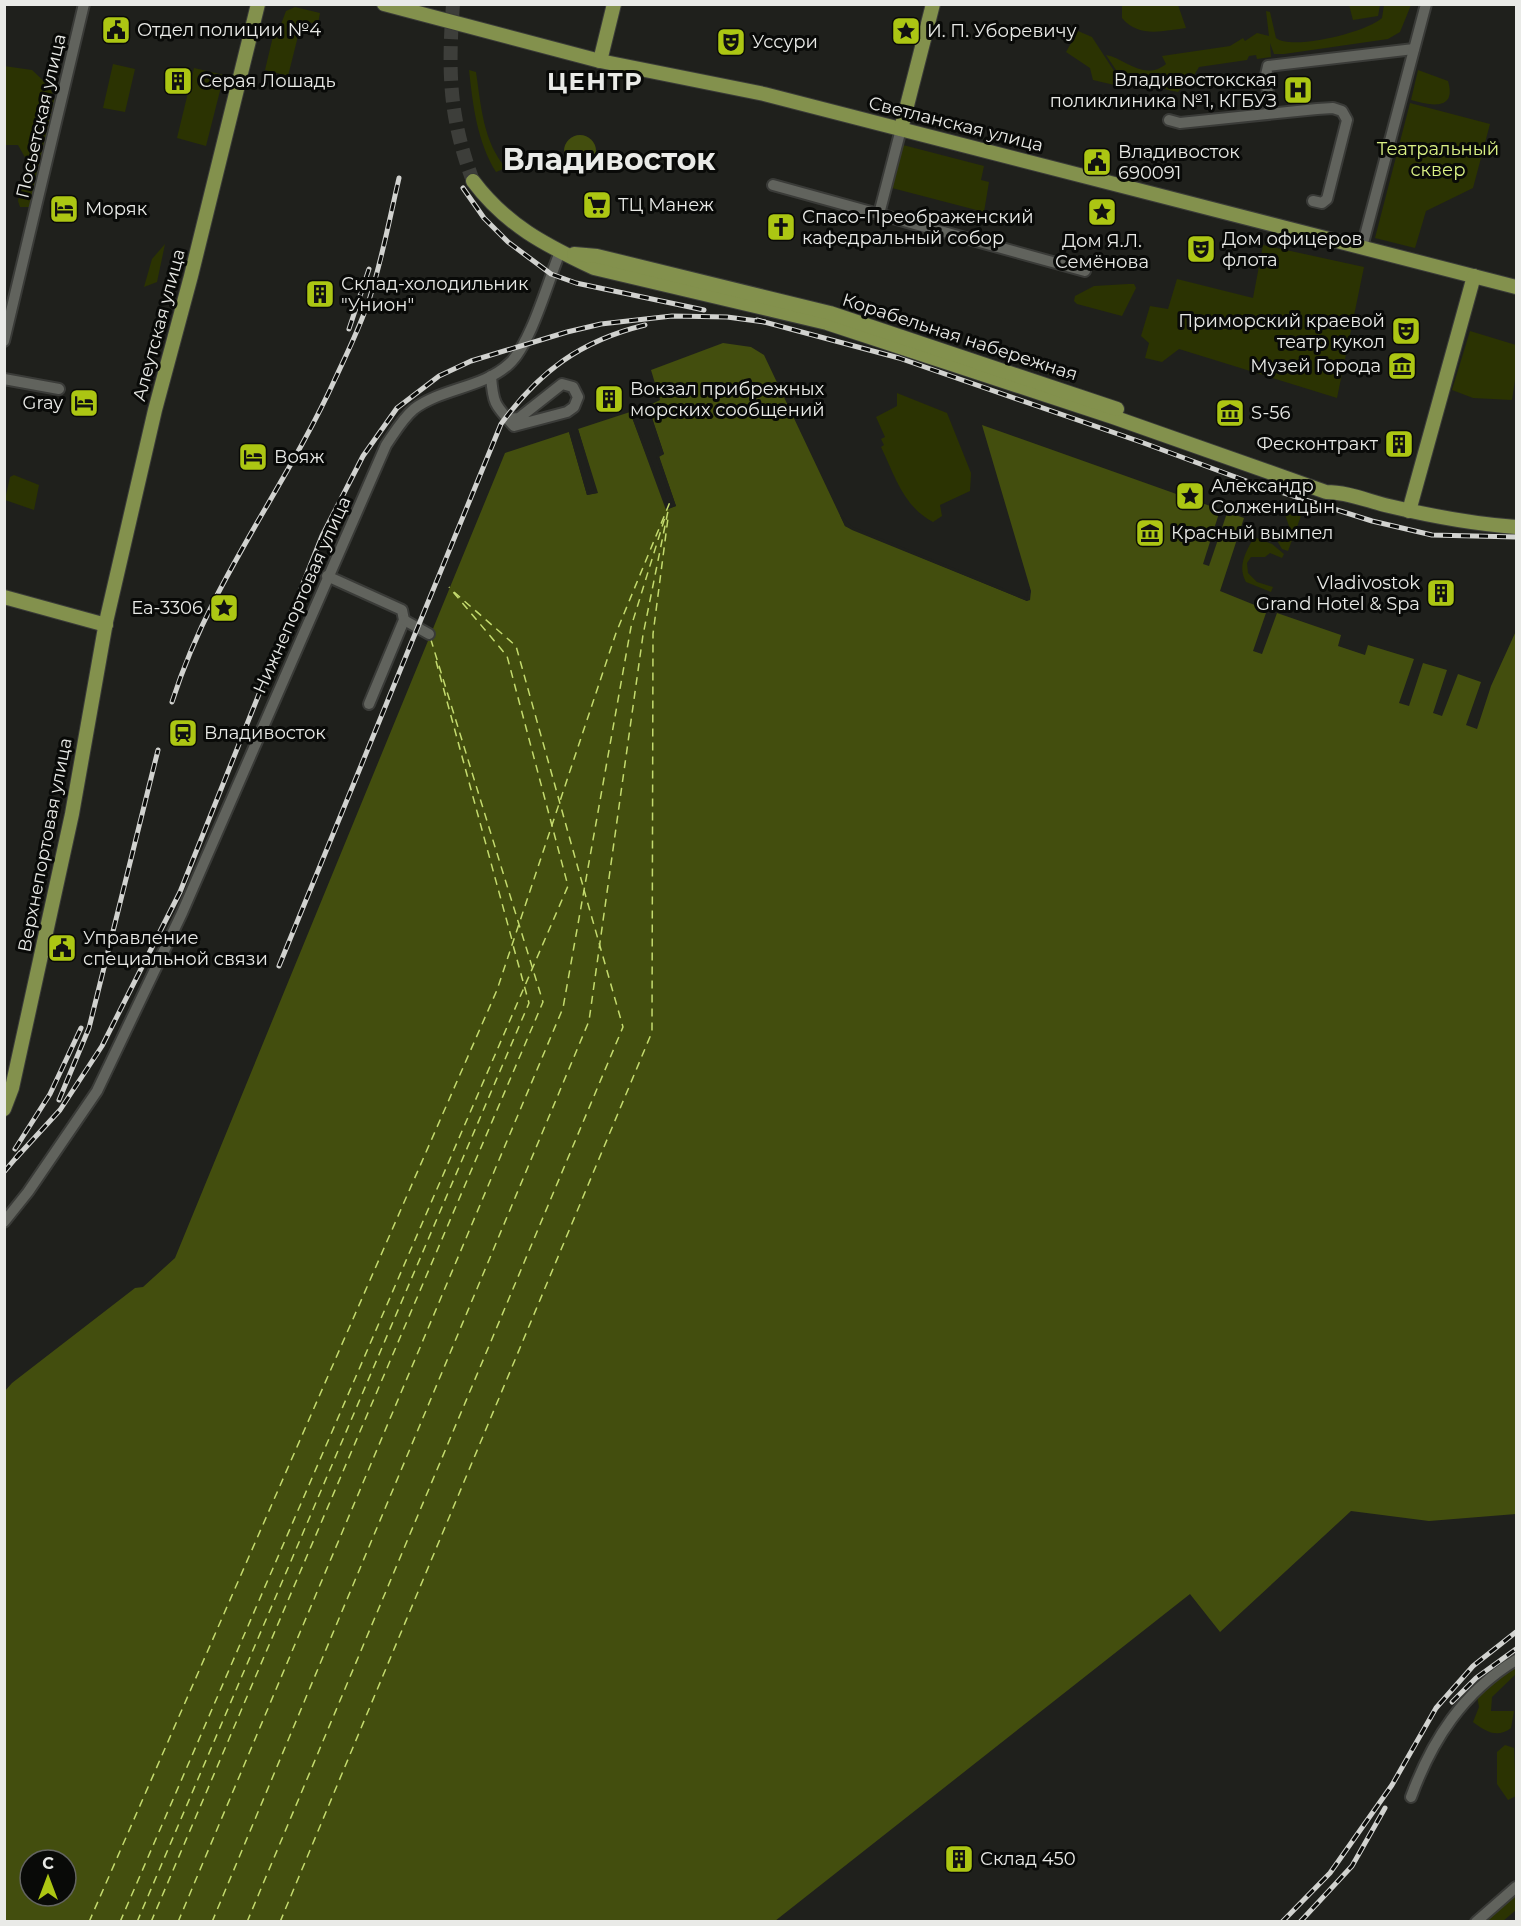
<svg xmlns="http://www.w3.org/2000/svg" width="1521" height="1926" font-family="Montserrat,sans-serif">
<rect width="100%" height="100%" fill="#1f201c"/>
<g fill="#2b3302">
<path d="M1122,5H1178L1186,28C1162,31 1139,38 1122,18Z"/>
<path d="M1349,5H1380L1378,16L1353,20Z"/>
<path d="M1384,5H1411L1400,32L1388,39L1284,54H1274L1270,43L1271,57L1257,59L1256,55L1249,56L1247,60L1199,67L1193,77L1181,80V89L1178,92C1157,89 1138,75 1118,73L1106,55C1125,58 1144,82 1166,64L1162,56L1230,46L1243,38L1245,41L1257,33L1269,36L1266,11L1270,12L1276,38C1292,51 1367,32 1382,18Z"/>
<path d="M295,7L320,13L318,24L307,22L301,24L288,76L265,70L274,32L280,27L286,11Z"/>
<path d="M1078,31L1092,37L1116,74L1132,78L1130,86L1123,87L1093,80L1090,68L1066,52Z"/>
<path d="M113,64L135,69L125,112L103,108Z"/>
<path d="M4,66L32,70L49,86L55,99L30,207H20L18,201L27,161L18,145H5Z"/>
<path d="M194,68L224,75L206,146L177,138Z"/>
<path d="M469,70L476,72C481,105 483,142 506,168L496,172C477,141 473,106 469,70Z"/>
<path d="M1418,70L1448,81C1457,112 1429,105 1411,100Z"/>
<path d="M1410,103L1490,124L1473,188L1426,211L1415,248L1375,238Z"/>
<path d="M903,145L984,166L981,180L989,182L984,212L892,188Z"/>
<path d="M165,244L157,282L144,287L152,259Z"/>
<path d="M1263,245L1364,267L1337,398L1179,349L1162,362L1145,358L1149,343L1141,336L1150,306L1168,309L1177,279L1253,298Z"/>
<path d="M1128,284H1134L1136,288L1122,316L1077,304L1074,301L1075,296L1094,286Z"/>
<path d="M1470,331L1516,345V373L1512,400L1473,398L1452,390Z"/>
<path d="M978,342L1057,369L1054,376L976,349Z"/>
<path d="M897,393L947,413L971,473L970,491L940,505L942,516L933,522C903,506 895,476 881,447L884,445L881,439L885,437L876,417L897,406Z"/>
<path d="M14,475L39,485L34,510L5,500L10,477Z"/>
<path d="M1280,500L1304,508L1288,551L1282,549L1276,539L1266,537L1259,532L1265,527L1280,531L1289,526Z"/>
<path d="M1254,537L1272,544L1284,554L1282,558L1270,553L1265,557H1251L1247,563L1248,573L1257,582L1273,587L1271,592L1246,582C1237,566 1246,552 1254,537Z"/>
<path d="M1516,1665V1674L1492,1697L1491,1711H1514L1511,1728C1497,1739 1485,1731 1473,1722L1479,1707L1477,1696Z"/>
<path d="M1505,1745L1514,1748L1516,1796L1508,1800L1497,1784V1752Z"/>
<path d="M1516,1892V1910L1503,1921L1481,1922Z"/>
</g>
<g fill="#434e0e" fill-rule="evenodd">
<circle cx="580" cy="151" r="16"/>
<path d="M723,343L751,347L764,355L845,526L1027,601L1031,591L982,425L1244,518L1220,591L1267,610L1253,651L1262,654L1277,613L1341,635L1338,646L1365,655L1368,645L1414,659L1399,703L1409,706L1423,663L1447,670L1433,713L1442,716L1458,674L1481,682L1466,725L1477,729L1491,686L1516,631V1514L1429,1521L1351,1511L1220,1632L1190,1594L775,1921H5L4,1392L12,1383L135,1288L143,1287L175,1258L505,453L569,432L587,495L597,493L578,429L630,412L667,509L676,506L659,456L664,454L648,406L660,400L651,370ZM30,1860H66V1896H30Z"/>
</g>
<g fill="#1f201c">
<path d="M648,406L664,454L659,457L676,506L666,510L630,412L632,411L669,506L672,504L656,457L660,453L645,407Z"/>
<path d="M576,429H578L598,493L587,495L569,432L571,431L589,492L594,490Z"/>
<path d="M1220,510L1227,513L1209,566L1203,564Z"/>
<path d="M840,515L853,527L1027,598L1028,589L1031,591L1030,600L1027,601L852,530L845,526Z"/>
</g>
<g fill="none" stroke-linecap="round" stroke-linejoin="round">
<g stroke="#c4db6e" stroke-width="1.5" stroke-dasharray="8 6" stroke-linecap="butt">
<path d="M454,592L516,646L583,886"/>
<path d="M436,661L512,940"/>
<path d="M89,1922L497,990L616,633L670,502"/>
<path d="M120,1922L568,886L507,656L449,587"/>
<path d="M137,1922L529,1003L513,945"/>
<path d="M151,1922L543,1002L431,640"/>
<path d="M178,1922L563,1008L631,627L666,514"/>
<path d="M212,1922L589,1021L643,635L669,506"/>
<path d="M247,1922L623,1027L584,890"/>
<path d="M280,1922L652,1032L653,634L668,518"/>
</g>
<path stroke="#3d3e3a" stroke-width="14" stroke-dasharray="14 7" stroke-linecap="butt" d="M453,4C448,72 449,117 473,181"/>
<g stroke="#3a3b38" stroke-width="14">
<g id="minor">
<path d="M1270,113L1266,75L1268,66L1414,49"/>
<path d="M1169,120L1180,123L1317,109L1333,108L1342,111L1347,120L1327,199L1322,203L1313,201"/>
<path d="M773,185L1085,271"/>
<path d="M879,214L901,129"/>
<path d="M1362,247L1426,4"/>
<path d="M4,341L84,4"/>
<path d="M491,376C493,404 495,405 514,426L567,412L574,407L578,397L573,387L562,384L519,418L508,419"/>
<path d="M4,379L59,389"/>
<path d="M327,576L402,610L404,620L369,704"/>
<path d="M404,620L429,634"/>
<path d="M4,1222L28,1192L97,1091L182,913L386,445C395,432 402,419 414,409C442,388 483,388 509,364C531,344 548,281 560,252"/>
<path d="M1411,1797C1432,1740 1463,1692 1516,1660"/>
<path d="M1476,1922L1516,1887"/>
</g>
</g>
<g stroke="#3a3b38" stroke-width="16">
<g id="major">
<path d="M384,4L600,61L764,94L1516,287"/>
<path d="M600,61L614,4"/>
<path d="M901,129L933,4"/>
<path d="M473,181C506,225 545,245 594,268L827,323L1113,417L1326,492C1347,492 1368,501 1389,506C1431,516 1473,524 1516,527"/>
<path d="M574,254L597,256L830,313L1117,409"/>
<path d="M1409,511L1474,276"/>
<path d="M4,597L106,625"/>
<path d="M4,1109L12,1088L72,814L106,622L155,410L191,276L258,4"/>
</g>
</g>
<use href="#minor" stroke="#61635d" stroke-width="10"/>
<use href="#major" stroke="#83914d" stroke-width="14"/>
<g stroke="#d1d2cf" stroke-width="5">
<g id="rail">
<path d="M463,188L484,218L508,242L551,274L576,283L704,310"/>
<path d="M757,320L899,358L1141,442L1249,482L1372,521L1432,535L1516,537"/>
<path d="M349,329L369,269"/>
<path d="M172,702C211,580 284,491 336,377C348,351 361,325 370,297C382,259 390,217 399,178"/>
<path d="M279,966L501,424C540,371 580,341 645,325"/>
<path d="M59,1100L89,1028L158,750"/>
<path d="M15,1149L50,1094L81,1028"/>
<path d="M16,1158L60,1110L102,1046L180,892L322,536L363,456L397,408L439,376L471,361L567,332L601,324L672,316L727,317L765,322"/>
<path d="M4,1172L20,1153"/>
<path d="M1452,1702L1476,1678L1516,1649"/>
<path d="M1282,1922L1330,1873L1392,1785L1436,1708L1473,1666L1516,1632"/>
<path d="M1300,1922L1352,1866L1385,1808"/>
</g>
</g>
<use href="#rail" stroke="#090a08" stroke-width="3" stroke-dasharray="9" stroke-linecap="butt"/>
</g>
<defs>
<g id="civic-square" transform="scale(1.5)"><rect x="-9" y="-9" width="18" height="18" rx="4" fill="#acc613" stroke="#090a08"/><path d="M-.6-6.5H3V-4.5H.6V-3L4-1V1h2V6H-6V1h2V-1L-.6-3ZM-1.2 2.5V6h2.4V2.5Z" fill="#111"/></g>
<g id="sight-square" transform="scale(1.5)"><rect x="-9" y="-9" width="18" height="18" rx="4" fill="#acc613" stroke="#090a08"/><path d="M0-6L1.8-2.2L6-1.7L2.9 1.2L3.7 5.4L0 3.3L-3.7 5.4L-2.9 1.2L-6-1.7L-1.8-2.2Z" fill="#111"/></g>
<g id="theatre-square" transform="scale(1.5)"><rect x="-9" y="-9" width="18" height="18" rx="4" fill="#acc613" stroke="#090a08"/><path d="M-5-5.5Q0-4 5-5.5V0Q5 5 0 6Q-5 5-5 0ZM-3.3-2.5H-1v1.5H-3.3ZM1-2.5H3.3v1.5H1ZM-2.8 1Q0 5.5 2.8 1Z" fill="#111"/></g>
<g id="building-square" transform="scale(1.5)"><rect x="-9" y="-9" width="18" height="18" rx="4" fill="#acc613" stroke="#090a08"/><path d="M-4-6H4V6H1V3H-1V6H-4ZM-2.5-4.3h1.7v1.8h-1.7ZM.8-4.3h1.7v1.8H.8ZM-2.5-1h1.7V.8h-1.7ZM.8-1h1.7V.8H.8Z" fill="#111"/></g>
<g id="hospital-square" transform="scale(1.5)"><rect x="-9" y="-9" width="18" height="18" rx="4" fill="#acc613" stroke="#090a08"/><path d="M-5-5h3v3.5h4V-5h3V5h-3V1.5h-4V5h-3Z" fill="#111"/></g>
<g id="supermarket-square" transform="scale(1.5)"><rect x="-9" y="-9" width="18" height="18" rx="4" fill="#acc613" stroke="#090a08"/><path d="M-6-5.5h2.5l.6 2H6L4.5 2H-2.5L-4.4-4H-6ZM-1.5 3.2a1.3 1.3 0 1 0 .1 0ZM3 3.2a1.3 1.3 0 1 0 .1 0Z" fill="#111"/></g>
<g id="hotel-square" transform="scale(1.5)"><rect x="-9" y="-9" width="18" height="18" rx="4" fill="#acc613" stroke="#090a08"/><path d="M-6-4.5h1.5V1H6V5H4.5V3h-9V5H-6ZM-4 0a1.8 1.8 0 1 1 3.6 0ZM.5 0V-2.5h3Q6-2.5 6 0Z" fill="#111"/></g>
<g id="church-square" transform="scale(1.5)"><rect x="-9" y="-9" width="18" height="18" rx="4" fill="#acc613" stroke="#090a08"/><path d="M-1.2-6h2.4v3.5h3.3v2.4h-3.3V6h-2.4V-.1h-3.3v-2.4h3.3Z" fill="#111"/></g>
<g id="museum-square" transform="scale(1.5)"><rect x="-9" y="-9" width="18" height="18" rx="4" fill="#acc613" stroke="#090a08"/><path d="M0-6L6-3V-2H-6V-3ZM-5-1h2V3h-2ZM-1-1h2V3h-2ZM3-1h2V3H3ZM-6 4H6V6H-6Z" fill="#111"/></g>
<g id="station-square" transform="scale(1.5)"><rect x="-9" y="-9" width="18" height="18" rx="4" fill="#acc613" stroke="#090a08"/><path d="M-3-6H3Q5-6 5-4V2Q5 4 3 4L4.5 6H3L1.5 4h-3L-3 6H-4.5L-3 4Q-5 4-5 2V-4Q-5-6-3-6ZM-3.5-4v3h7v-3ZM-3.5 1v1.5H-2V1ZM2 1v1.5H3.5V1Z" fill="#111"/></g>
</defs>
<g fill-rule="evenodd">
<use href="#civic-square" x="116" y="30"/>
<use href="#sight-square" x="906" y="31"/>
<use href="#theatre-square" x="731" y="42"/>
<use href="#building-square" x="178" y="81"/>
<use href="#hospital-square" x="1298" y="90"/>
<use href="#civic-square" x="1097" y="162"/>
<use href="#supermarket-square" x="597" y="205"/>
<use href="#hotel-square" x="64" y="209"/>
<use href="#sight-square" x="1102" y="212"/>
<use href="#church-square" x="781" y="227"/>
<use href="#theatre-square" x="1201" y="249"/>
<use href="#building-square" x="320" y="294"/>
<use href="#theatre-square" x="1406" y="331"/>
<use href="#museum-square" x="1402" y="366"/>
<use href="#building-square" x="609" y="399"/>
<use href="#hotel-square" x="84" y="403"/>
<use href="#museum-square" x="1230" y="413"/>
<use href="#building-square" x="1399" y="444"/>
<use href="#hotel-square" x="253" y="457"/>
<use href="#sight-square" x="1190" y="496"/>
<use href="#museum-square" x="1150" y="533"/>
<use href="#building-square" x="1441" y="593"/>
<use href="#sight-square" x="224" y="608"/>
<use href="#station-square" x="183" y="733"/>
<use href="#civic-square" x="62" y="948"/>
<use href="#building-square" x="959" y="1859"/>
</g>
<g text-anchor="middle" dominant-baseline="central" stroke-width="6" stroke-linejoin="round" paint-order="stroke">
<g font-size="18" fill="#e9eae7" stroke="#090a08" text-anchor="start">
<text x="137" y="30">Отдел полиции №4</text>
<text x="927" y="31">И. П. Уборевичу</text>
<text x="752" y="42">Уссури</text>
<text x="1277" y="80" text-anchor="end">Владивостокская<tspan x="1277" dy="21">поликлиника №1, КГБУЗ</tspan></text>
<text x="199" y="81">Серая Лошадь</text>
<text x="1118" y="152">Владивосток<tspan x="1118" dy="21">690091</tspan></text>
<text x="618" y="205">ТЦ Манеж</text>
<text x="85" y="209">Моряк</text>
<text x="802" y="217">Спасо-Преображенский<tspan x="802" dy="21">кафедральный собор</tspan></text>
<text x="1222" y="239">Дом офицеров<tspan x="1222" dy="21">флота</tspan></text>
<text x="1102" y="241" text-anchor="middle">Дом Я.Л.<tspan x="1102" dy="21">Семёнова</tspan></text>
<text x="341" y="284">Склад-холодильник<tspan x="341" dy="21">"Унион"</tspan></text>
<text x="1385" y="321" text-anchor="end">Приморский краевой<tspan x="1385" dy="21">театр кукол</tspan></text>
<text x="1381" y="366" text-anchor="end">Музей Города</text>
<text x="630" y="389">Вокзал прибрежных<tspan x="630" dy="21">морских сообщений</tspan></text>
<text x="63" y="403" text-anchor="end">Gray</text>
<text x="1251" y="413">S-56</text>
<text x="1378" y="444" text-anchor="end">Фесконтракт</text>
<text x="274" y="457">Вояж</text>
<text x="1211" y="486">Александр<tspan x="1211" dy="21">Солженицын</tspan></text>
<text x="1171" y="533">Красный вымпел</text>
<text x="1420" y="583" text-anchor="end">Vladivostok<tspan x="1420" dy="21">Grand Hotel &amp; Spa</tspan></text>
<text x="203" y="608" text-anchor="end">Еа-3306</text>
<text x="204" y="733">Владивосток</text>
<text x="83" y="938">Управление<tspan x="83" dy="21">специальной связи</tspan></text>
<text x="980" y="1859">Склад 450</text>
</g>
<g font-size="18" fill="#e9eae7" stroke="#090a08">
<text transform="translate(41 116) rotate(-77)">Посьетская улица</text>
<text transform="translate(956 124) rotate(14)">Светланская улица</text>
<text transform="translate(159 325) rotate(-75)">Алеутская улица</text>
<text transform="translate(960 337) rotate(18)">Корабельная набережная</text>
<text transform="translate(302 595) rotate(-66)">Нижнепортовая улица</text>
<text transform="translate(45 845) rotate(-79)">Верхнепортовая улица</text>
</g>
<g font-size="18" fill="#daf184" stroke="#090a08">
<text x="1438" y="149">Театральный<tspan x="1438" dy="21">сквер</tspan></text>
</g>
<g font-size="24" font-weight="bold" letter-spacing="1.5" fill="#e9eae7" stroke="#090a08">
<text x="595" y="81">ЦЕНТР</text>
</g>
<g font-size="30" font-weight="bold" fill="#e9eae7" stroke="#090a08">
<text x="609" y="159">Владивосток</text>
</g>
</g>
<rect width="1521" height="1926" fill="none" stroke="#e9eae7" stroke-width="12"/>
<g transform="translate(48 1878)"><circle r="28" fill="#090a08" stroke="#636461" stroke-width="1.5"/>
<path d="M0-4.5L10 22L0 15L-10 22Z" fill="#acc613"/>
<text y="-9" font-size="16" font-weight="bold" text-anchor="middle" fill="#e9eae7">С</text>
</g>
</svg>
